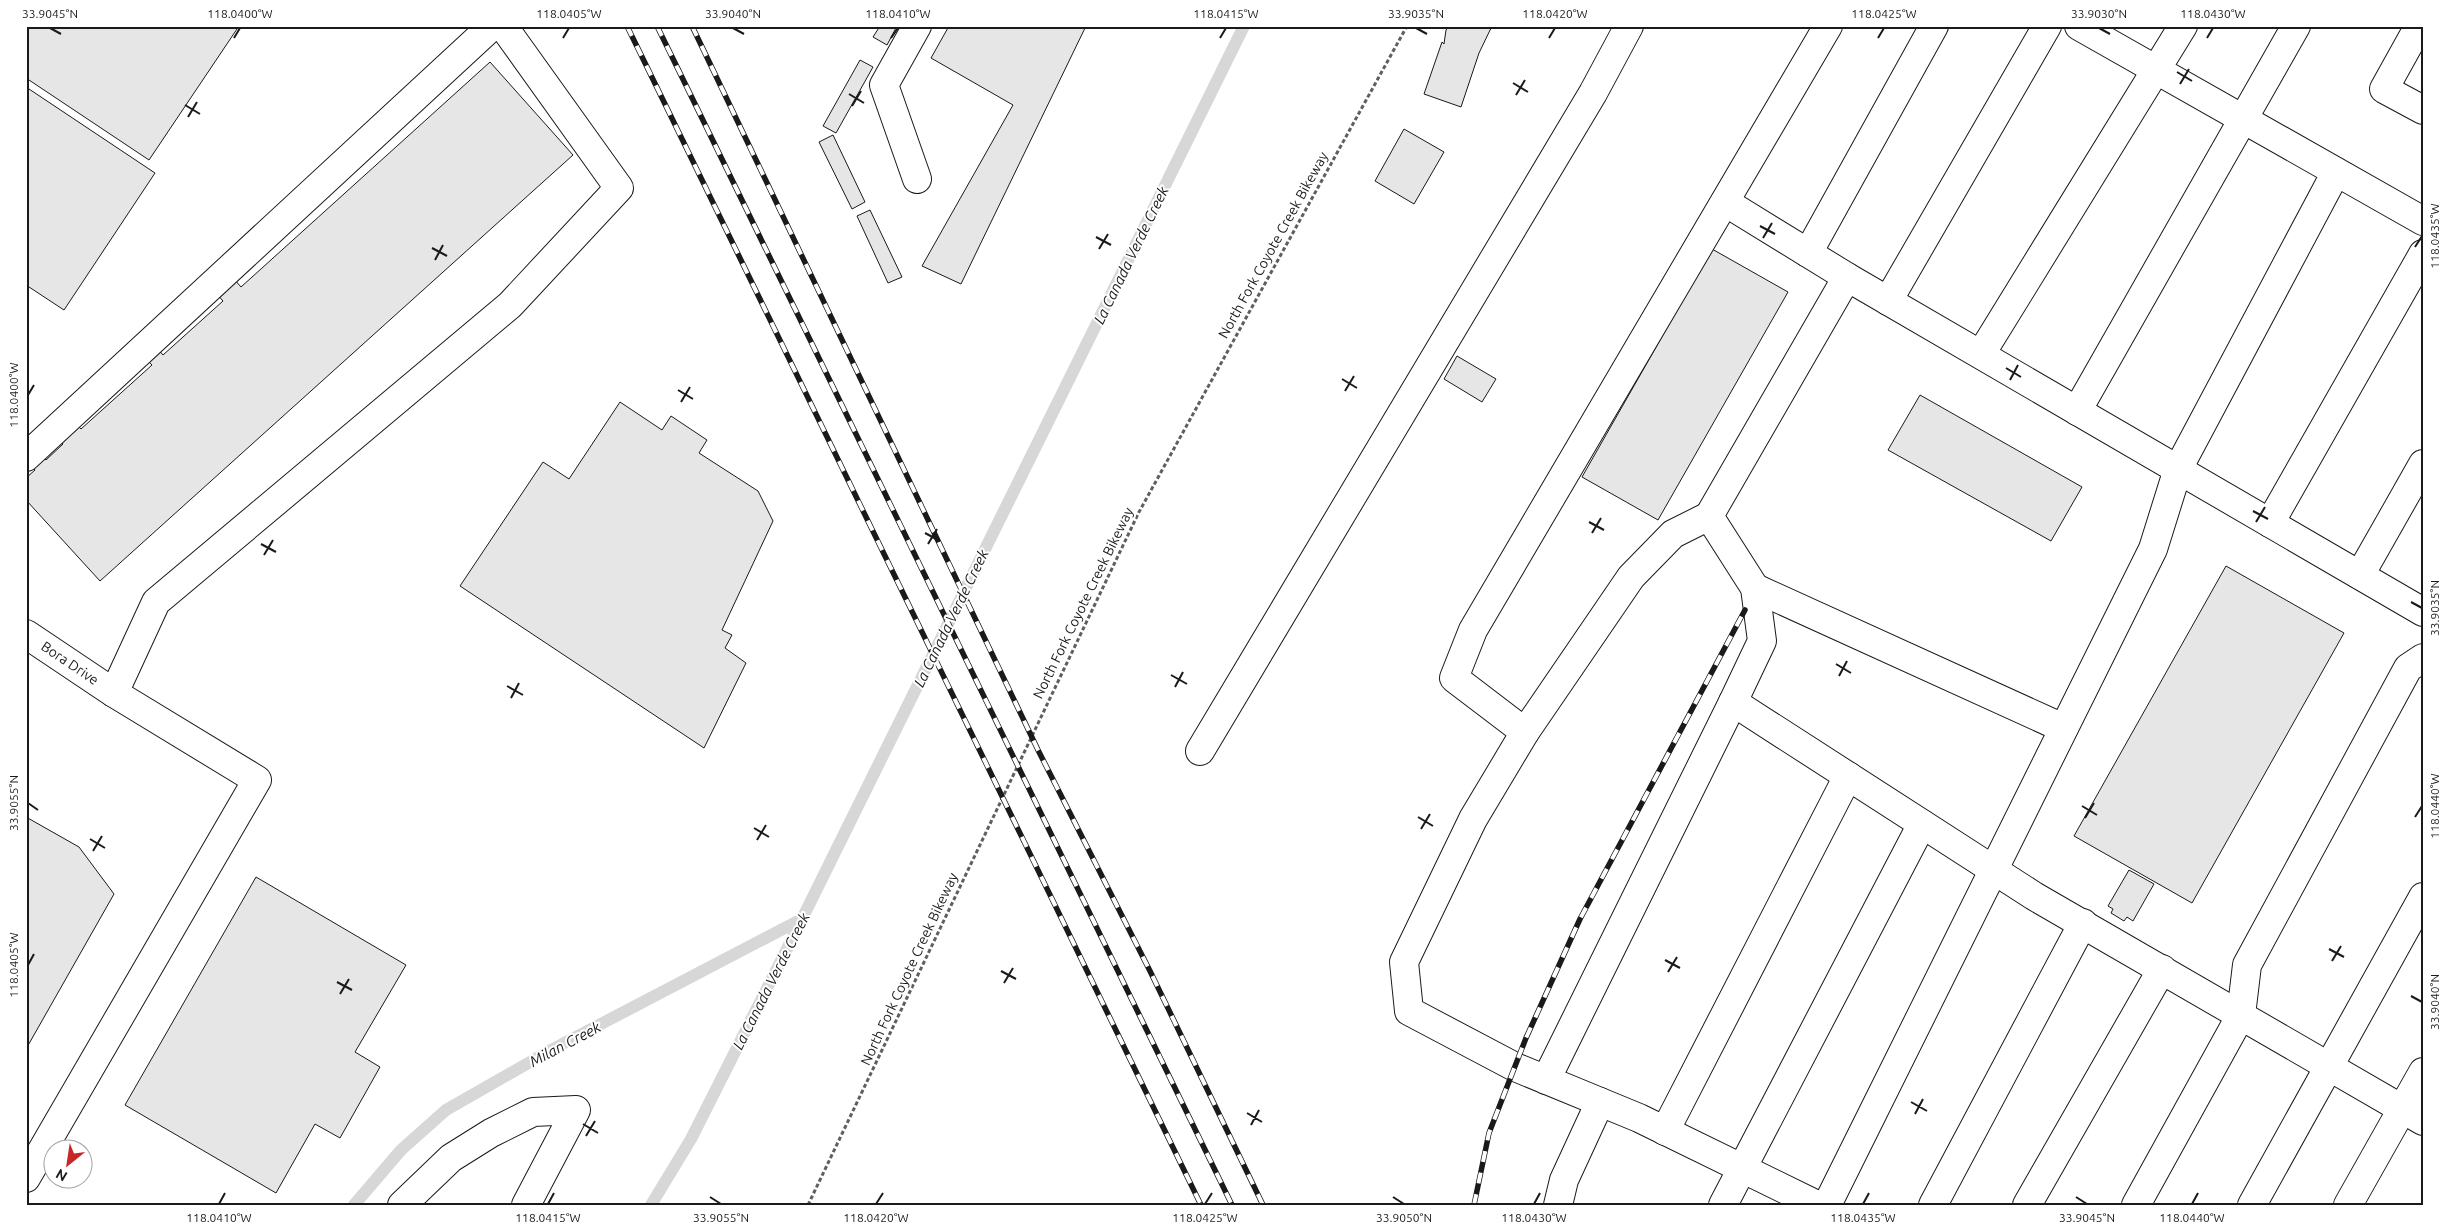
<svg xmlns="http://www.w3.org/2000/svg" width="2449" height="1231" font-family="Ubuntu,sans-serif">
<rect width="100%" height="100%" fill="#fff"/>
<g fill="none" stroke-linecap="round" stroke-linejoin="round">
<g stroke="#d7d7d7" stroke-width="12">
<path d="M354,1205L401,1150L446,1110L551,1050L802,919"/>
<path d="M651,1205L691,1139L802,919L1244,26"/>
</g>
</g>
<g fill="#e6e6e6" stroke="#1a1a1a">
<path d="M26,26H239L149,160L26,78Z"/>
<path d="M880,26H897L887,45L873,37Z"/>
<path d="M949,26H1086L961,284L922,266L1013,105L931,58Z"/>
<path d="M1449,26H1492L1479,53L1461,107L1424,94L1442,42L1444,44L1446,30Z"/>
<path d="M860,60L873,67L836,133L823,126Z"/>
<path d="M490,62L573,155L100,581L26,500V478L35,470L29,463L40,453L46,460L63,444L57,437L74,422L81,429L152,365L146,359L158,349L163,355L223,301L217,294L234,279L241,287Z"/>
<path d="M26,87L155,173L64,310L26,285Z"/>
<path d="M1404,129L1444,152L1414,204L1375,181Z"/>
<path d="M833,135L865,202L852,209L819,142Z"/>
<path d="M870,210L902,277L888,283L857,216Z"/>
<path d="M1712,249L1788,292L1658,520L1582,477Z"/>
<path d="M1457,356L1496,379L1482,402L1444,379Z"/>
<path d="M1920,395L2082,487L2051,541L1888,450Z"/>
<path d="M620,402L662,430L671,416L707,440L699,453L758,491L773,521L722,630L732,635L725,648L746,663L704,748L460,586L543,462L569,479Z"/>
<path d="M2226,566L2344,633L2192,903L2074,836Z"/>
<path d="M26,817L79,847L114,894L26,1049Z"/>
<path d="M2129,870L2154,884L2133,921L2127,917L2124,921L2111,913L2113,909L2108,906Z"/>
<path d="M256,877L406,965L355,1052L380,1067L340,1138L315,1124L276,1193L125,1105Z"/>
</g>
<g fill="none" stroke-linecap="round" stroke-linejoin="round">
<g stroke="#1a1a1a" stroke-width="30">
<g id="minor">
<path d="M917,26L884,85L917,179"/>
<path d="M2079,26L2423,221"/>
<path d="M2419,26L2384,89L2423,110"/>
<path d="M1725,202L1847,277L1709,516L1755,588L1762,641L1733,702L2034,896L2423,1121"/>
<path d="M1808,253L1934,26"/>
<path d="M1847,277L2423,612"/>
<path d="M1888,301L2047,26"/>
<path d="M1981,354L2183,26"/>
<path d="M2077,411L2296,26"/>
<path d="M26,457L492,26"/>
<path d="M2270,523L2423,254"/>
<path d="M2360,575L2423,464"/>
<path d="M1755,588L2063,728"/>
<path d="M26,634L114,693L257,780L26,1178"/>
<path d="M114,693L156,602L510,305L619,188L503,26"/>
<path d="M1525,732L1631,577L1673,534L1709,516"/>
<path d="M1200,751L1593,93L1629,26"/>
<path d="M1546,1080L1733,702"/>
<path d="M1665,1131L1848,776"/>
<path d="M402,1205L451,1158L491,1133L533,1112L576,1110L526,1205"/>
<path d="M1558,1205L1564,1180L1600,1102"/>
<path d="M1723,1205L1922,824"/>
<path d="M1817,1205L1639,1118L1515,1067L1409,1011L1404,962L1473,819L1525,732L1454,678L1473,630L1828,26"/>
<path d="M1827,1205L2153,549L2178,469L2336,172"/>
<path d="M1933,1205L2083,923"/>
<path d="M2027,1205L2162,969"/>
<path d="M2136,1205L2241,1015L2247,965L2408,668L2423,658"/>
<path d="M2252,1205L2423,897"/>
<path d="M2348,1205L2423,1072"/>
</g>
</g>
<path stroke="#5f5f5f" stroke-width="3" stroke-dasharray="4 2.5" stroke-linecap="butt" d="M808,1205L1139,512L1407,26"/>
<use href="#minor" stroke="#fff" stroke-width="28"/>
<g stroke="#1a1a1a" stroke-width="5.5">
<g id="rail">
<path d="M627,26L1201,1205"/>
<path d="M657,26L1232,1205"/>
<path d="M692,26L1038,750L1150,971L1263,1205"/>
<path d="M1474,1205L1489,1133L1526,1038L1580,919L1745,610"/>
</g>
</g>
<use href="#rail" stroke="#fff" stroke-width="4" stroke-dasharray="11" stroke-linecap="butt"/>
</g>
<path fill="none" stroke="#1a1a1a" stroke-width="2" d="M50,28L61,34M733,28L744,34M1416,28L1427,34M2099,28L2110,34M234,38L240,28M563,38L569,28M891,38L898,28M1220,38L1226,28M1549,38L1555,28M1878,38L1884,28M2207,38L2213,28M2177,72L2192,81M1513,83L1528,92M2180,84L2189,69M849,94L864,103M1516,95L1525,80M185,105L200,114M852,106L861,91M188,117L197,102M1760,226L1775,234M1096,237L1111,245M1763,238L1772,223M2415,247L2422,236M432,248L447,256M1099,249L1108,234M435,260L443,245M2006,368L2021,377M1342,379L1357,388M2010,380L2018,365M678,390L693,399M1345,391L1354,376M28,395L34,385M681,402L690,387M2253,511L2268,519M1589,522L1604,530M2256,522L2265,507M925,533L940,541M1592,533L1601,518M261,544L276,552M928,544L937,529M264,555L273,540M2411,602L2422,608M1836,664L1851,673M1171,675L1187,684M1839,676L1847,661M507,686L523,695M1175,687L1183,672M511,698L519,683M28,803L38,810M2082,806L2097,815M1418,817L1433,826M2415,817L2422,806M2085,818L2094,803M754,828L769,837M1421,829L1430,814M90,839L105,848M757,840L766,825M93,851L102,836M2329,949L2344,957M1665,960L1680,968M2332,961L2341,946M28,965L34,954M1001,971L1016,979M1668,972L1677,957M337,982L352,990M1004,983L1013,968M340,994L349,979M2411,996L2422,1002M1911,1102L1927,1111M1247,1113L1262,1122M1915,1114L1923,1099M583,1124L598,1133M1251,1125L1259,1110M586,1136L595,1121M710,1197L721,1204M1393,1197L1404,1204M2076,1197L2087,1204M219,1204L225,1193M548,1204L554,1193M876,1204L883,1193M1205,1204L1212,1193M1534,1204L1540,1193M1863,1204L1869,1193M2192,1204L2198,1193"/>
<g text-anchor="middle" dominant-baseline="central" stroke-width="4" stroke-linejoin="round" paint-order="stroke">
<g font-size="14" fill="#1a1a1a" stroke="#fff">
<text transform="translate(1273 245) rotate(-61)">North Fork Coyote Creek Bikeway</text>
<text transform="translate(1083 603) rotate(-64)">North Fork Coyote Creek Bikeway</text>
<text transform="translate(70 663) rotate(34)">Bora Drive</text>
<text transform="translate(909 969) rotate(-65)">North Fork Coyote Creek Bikeway</text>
</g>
<g font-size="15" font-style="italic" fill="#1a1a1a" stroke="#fff">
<text transform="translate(1131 255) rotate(-64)">La Canada Verde Creek</text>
<text transform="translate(951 618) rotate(-64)">La Canada Verde Creek</text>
<text transform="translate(771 981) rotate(-63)">La Canada Verde Creek</text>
<text transform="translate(565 1044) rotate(-28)">Milan Creek</text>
</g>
</g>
<rect width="2449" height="1231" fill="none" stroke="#ffffff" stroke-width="55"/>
<g transform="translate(68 1164) rotate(210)"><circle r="24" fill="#ffffff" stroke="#a3a3a3"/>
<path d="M0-4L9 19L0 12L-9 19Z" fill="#c62828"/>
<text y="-8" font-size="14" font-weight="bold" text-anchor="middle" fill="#1a1a1a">N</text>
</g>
<rect x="28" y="28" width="2394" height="1176" fill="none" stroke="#1a1a1a" stroke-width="2"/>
<g font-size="12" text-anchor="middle" fill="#1a1a1a">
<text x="50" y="18">33.9045°N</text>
<text x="240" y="18">118.0400°W</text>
<text x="569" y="18">118.0405°W</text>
<text x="733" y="18">33.9040°N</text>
<text x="898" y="18">118.0410°W</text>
<text x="1226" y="18">118.0415°W</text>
<text x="1416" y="18">33.9035°N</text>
<text x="1555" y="18">118.0420°W</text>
<text x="1884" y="18">118.0425°W</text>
<text x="2099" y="18">33.9030°N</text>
<text x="2213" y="18">118.0430°W</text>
<text transform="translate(2435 236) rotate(-90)" y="4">118.0435°W</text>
<text transform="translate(14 395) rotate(-90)" y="4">118.0400°W</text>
<text transform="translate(2435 608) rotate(-90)" y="4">33.9035°N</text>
<text transform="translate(14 803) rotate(-90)" y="4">33.9055°N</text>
<text transform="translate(2435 806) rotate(-90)" y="4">118.0440°W</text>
<text transform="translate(14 965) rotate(-90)" y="4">118.0405°W</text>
<text transform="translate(2435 1002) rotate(-90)" y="4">33.9040°N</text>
<text x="219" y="1222">118.0410°W</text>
<text x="548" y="1222">118.0415°W</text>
<text x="721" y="1222">33.9055°N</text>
<text x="876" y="1222">118.0420°W</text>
<text x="1205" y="1222">118.0425°W</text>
<text x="1404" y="1222">33.9050°N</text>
<text x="1534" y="1222">118.0430°W</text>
<text x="1863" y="1222">118.0435°W</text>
<text x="2087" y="1222">33.9045°N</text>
<text x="2192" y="1222">118.0440°W</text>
</g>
</svg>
